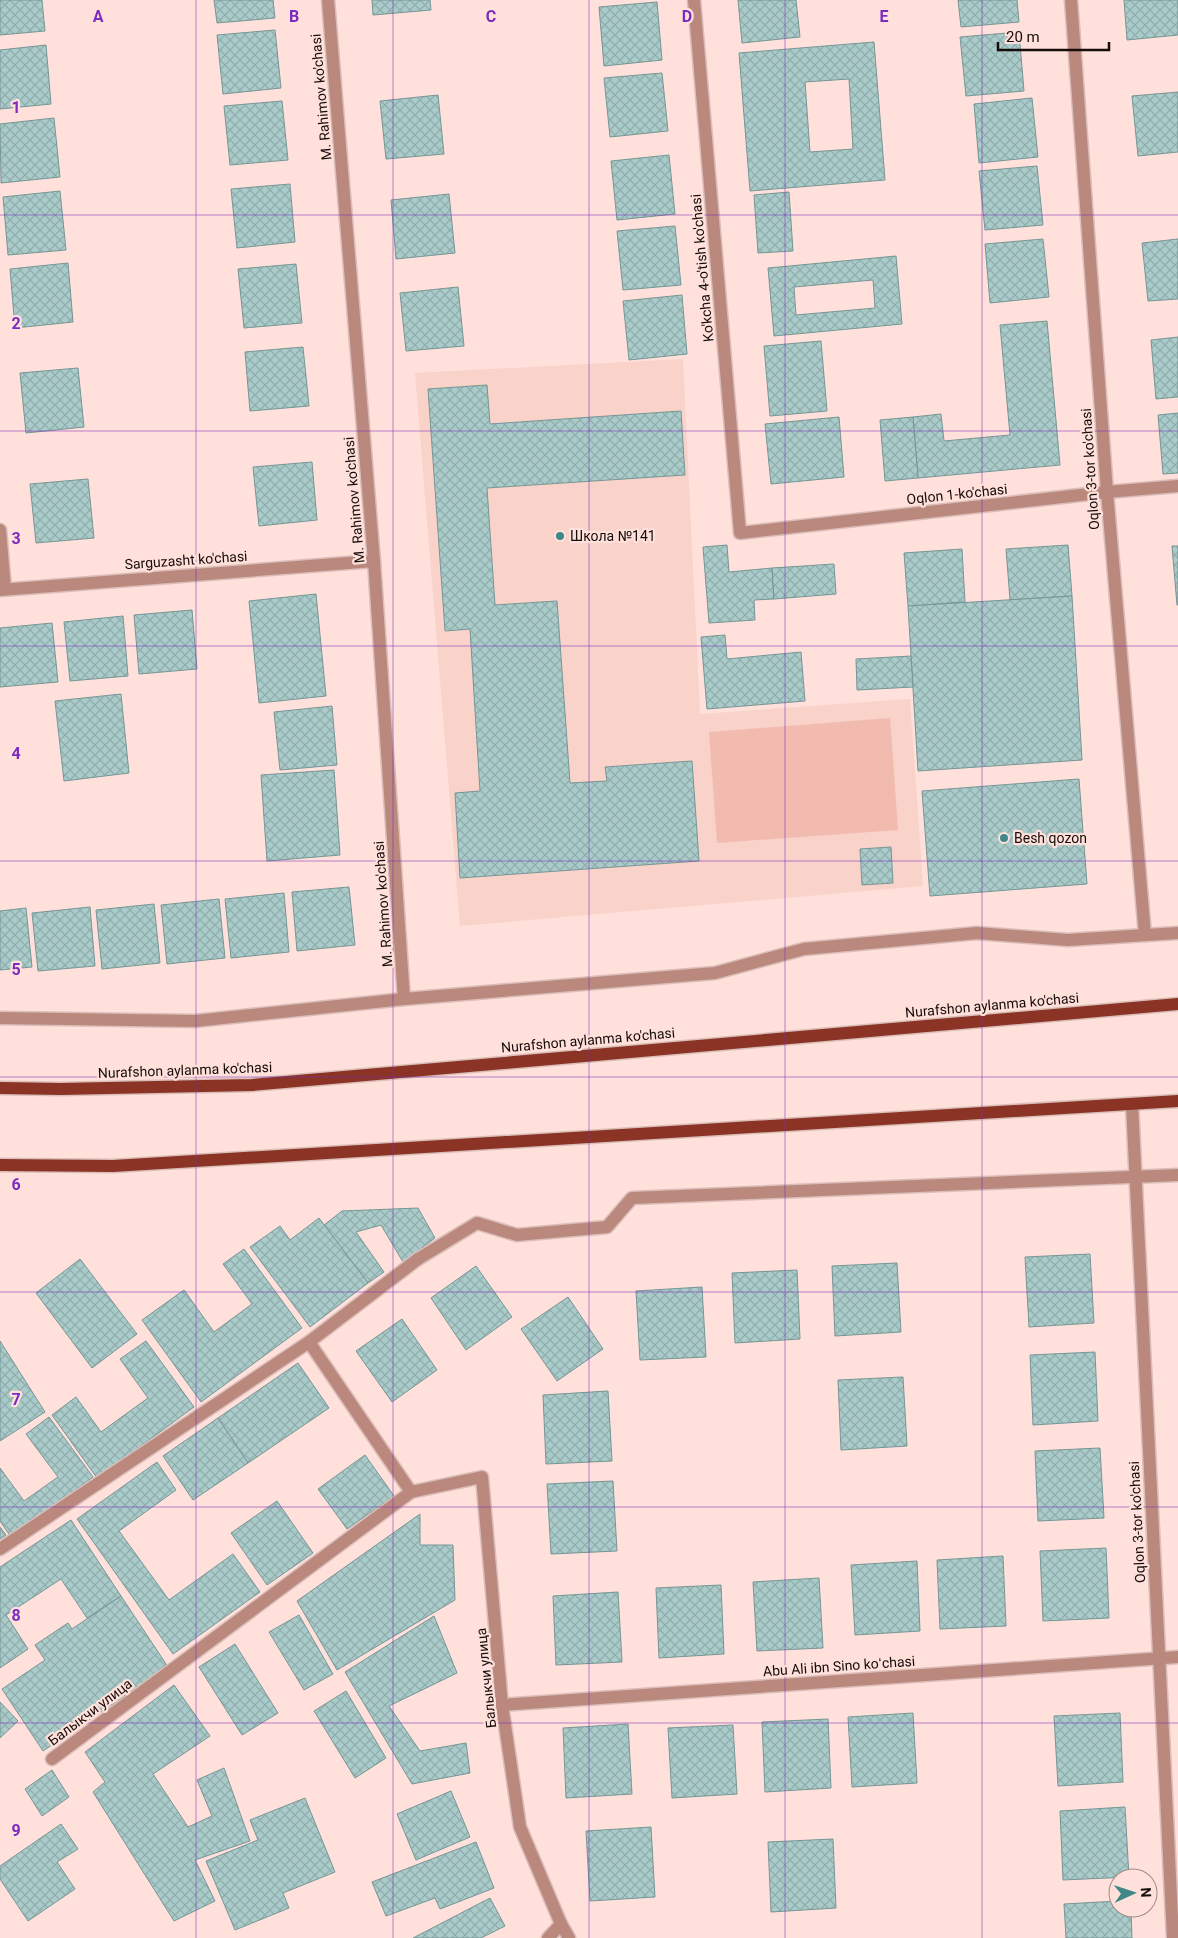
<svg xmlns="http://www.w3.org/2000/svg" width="1178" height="1938" font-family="Roboto,sans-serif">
<defs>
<pattern id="building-cross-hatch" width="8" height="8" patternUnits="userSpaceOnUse" patternTransform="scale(1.25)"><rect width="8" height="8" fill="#a9cbca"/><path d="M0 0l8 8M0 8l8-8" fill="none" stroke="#91adac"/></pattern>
</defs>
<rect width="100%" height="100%" fill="#ffe0da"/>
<path fill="#f9d2c9" d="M683,359L700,714L910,699L923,886L460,926L415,373Z"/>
<path fill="#f1bbb0" d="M890,718L898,830L717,843L709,732Z"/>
<g fill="url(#building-cross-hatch)" stroke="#769696" fill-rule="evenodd">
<path d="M0,0H42L45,31L0,35Z"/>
<path d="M214,0H273L275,18L217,23Z"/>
<path d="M372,0H430L431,10L373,15Z"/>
<path d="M738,0H796L800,37L742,43Z"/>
<path d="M958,0H1017L1019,22L961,27Z"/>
<path d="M1124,0H1178V35L1127,40Z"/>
<path d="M657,2L662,60L604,66L599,7Z"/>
<path d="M275,30L281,88L223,94L217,35Z"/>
<path d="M1019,32L1024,91L966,96L960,37Z"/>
<path d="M874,42L885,180L750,191L739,53ZM849,79L853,149L810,152L805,82Z"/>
<path d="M46,45L51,104L0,109V50Z"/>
<path d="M662,73L668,131L610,137L604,78Z"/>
<path d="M1178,92V152L1138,156L1132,96Z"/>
<path d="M438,95L444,154L386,159L380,101Z"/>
<path d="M1032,98L1038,157L979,163L974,104Z"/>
<path d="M282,101L288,160L230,165L224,106Z"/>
<path d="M54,118L60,177L1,183L0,124Z"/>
<path d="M669,155L675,214L617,220L611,161Z"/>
<path d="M1037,166L1043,225L985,230L979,171Z"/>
<path d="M290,184L295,242L237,248L231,189Z"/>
<path d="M60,191L66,250L8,255L3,197Z"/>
<path d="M789,192L793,251L758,253L754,195Z"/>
<path d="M449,194L455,253L396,259L391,200Z"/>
<path d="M675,226L681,285L623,290L617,231Z"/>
<path d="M1043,239L1049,297L990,303L985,244Z"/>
<path d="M1178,239V299L1148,301L1142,243Z"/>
<path d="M896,256L902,324L774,336L768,268ZM873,280L875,308L796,315L794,287Z"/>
<path d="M68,263L73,322L15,328L10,269Z"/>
<path d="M296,264L302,323L244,328L238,269Z"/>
<path d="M458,287L464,346L406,351L400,293Z"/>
<path d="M682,295L687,354L629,360L623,301Z"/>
<path d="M1047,321L1060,465L918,478L913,417L941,414L944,441L1010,435L1000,325Z"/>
<path d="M1178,337V397L1156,399L1151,340Z"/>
<path d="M821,341L827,411L770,416L764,346Z"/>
<path d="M303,347L309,406L250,411L245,352Z"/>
<path d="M78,368L84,427L26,433L20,373Z"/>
<path d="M487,385L490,424L681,411L685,475L487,488L495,605L557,601L570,783L607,781L605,767L692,761L699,861L460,878L455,793L480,791L470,629L445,631L428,389Z"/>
<path d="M1178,413V473L1163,474L1158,415Z"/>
<path d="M839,417L844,477L771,484L765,424Z"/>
<path d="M913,417L918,478L885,481L880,420Z"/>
<path d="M312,462L317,520L259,526L253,467Z"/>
<path d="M88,479L94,538L36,543L30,484Z"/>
<path d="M727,545L729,572L772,568L774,599L754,600L755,620L709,623L703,547Z"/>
<path d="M1068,545L1072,596L1010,600L1006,549Z"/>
<path d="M1172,546H1178V605H1177Z"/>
<path d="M962,549L965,602L908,606L904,553Z"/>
<path d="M834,564L836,594L774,599L772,568Z"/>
<path d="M316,594L326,696L259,703L249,601Z"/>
<path d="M1072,596L1082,760L918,771L908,606Z"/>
<path d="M192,610L197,669L139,674L134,615Z"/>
<path d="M123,616L128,676L70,681L64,622Z"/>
<path d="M52,623L58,682L0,687V628Z"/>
<path d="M725,635L727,659L801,652L805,701L707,709L701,637Z"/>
<path d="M911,656L913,687L857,690L856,659Z"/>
<path d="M121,694L129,773L64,781L55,701Z"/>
<path d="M332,706L337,765L280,770L274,712Z"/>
<path d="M334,770L340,855L267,861L261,775Z"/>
<path d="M1079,779L1087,884L930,896L922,791Z"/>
<path d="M891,847L893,883L862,885L860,849Z"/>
<path d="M349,887L355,945L297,951L292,892Z"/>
<path d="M284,893L289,952L231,958L225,899Z"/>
<path d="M219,899L225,958L167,964L161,905Z"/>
<path d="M154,904L160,963L102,969L96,910Z"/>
<path d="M90,907L95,966L38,971L32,913Z"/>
<path d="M26,908L32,967L0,970V911Z"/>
<path d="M418,1208L435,1238L403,1262L381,1225L356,1232L384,1272L368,1283L324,1225L342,1211Z"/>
<path d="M319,1218L368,1283L310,1327L250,1247L280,1226L290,1240Z"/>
<path d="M244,1249L302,1328L201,1402L142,1320L184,1290L214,1332L252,1304L223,1264Z"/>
<path d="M1090,1254L1094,1323L1029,1327L1025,1257Z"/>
<path d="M80,1259L137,1334L92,1368L36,1293Z"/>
<path d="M897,1263L901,1332L835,1336L832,1266Z"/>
<path d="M476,1266L512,1317L466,1350L431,1298Z"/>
<path d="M797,1270L800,1339L735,1343L732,1273Z"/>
<path d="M702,1287L706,1357L640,1360L636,1291Z"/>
<path d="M568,1297L603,1349L557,1381L521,1329Z"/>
<path d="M402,1319L437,1370L392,1402L356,1351Z"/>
<path d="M0,1341L45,1412L0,1441Z"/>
<path d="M146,1341L194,1407L97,1478L52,1415L76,1397L101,1432L148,1398L120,1359Z"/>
<path d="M1095,1352L1098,1421L1033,1425L1030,1355Z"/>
<path d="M298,1363L329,1408L248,1463L218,1418Z"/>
<path d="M903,1377L907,1446L841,1450L838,1380Z"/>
<path d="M608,1391L612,1461L546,1464L543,1395Z"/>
<path d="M49,1417L93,1477L11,1537L0,1521V1468L24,1501L58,1477L26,1434Z"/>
<path d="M218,1418L248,1463L193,1500L163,1456Z"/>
<path d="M1100,1448L1104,1518L1038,1521L1035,1451Z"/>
<path d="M365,1455L394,1496L347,1529L318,1489Z"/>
<path d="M157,1462L176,1490L119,1531L169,1600L233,1554L260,1592L173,1654L77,1519Z"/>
<path d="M613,1481L617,1551L551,1554L547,1484Z"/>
<path d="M277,1501L313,1553L267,1585L231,1533Z"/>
<path d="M420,1514V1545H453L455,1600L337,1670L297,1601Z"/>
<path d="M71,1520L121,1596L87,1618L61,1579L6,1615L28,1649L0,1668V1567Z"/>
<path d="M0,1527L6,1535L0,1539Z"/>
<path d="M1106,1548L1109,1618L1043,1621L1040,1551Z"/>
<path d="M1003,1556L1006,1626L940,1629L937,1560Z"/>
<path d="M917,1561L920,1631L855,1635L851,1565Z"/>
<path d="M819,1578L823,1648L757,1651L753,1582Z"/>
<path d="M721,1585L724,1654L659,1658L656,1588Z"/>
<path d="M618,1592L622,1662L556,1665L553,1596Z"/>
<path d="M121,1596L168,1667L43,1751L2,1689L45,1660L35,1645L68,1623L72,1629Z"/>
<path d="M299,1615L333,1674L304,1690L269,1632Z"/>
<path d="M434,1616L457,1673L389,1706L420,1751L466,1743L470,1773L412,1784L345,1672Z"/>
<path d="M235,1644L278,1713L242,1735L199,1667Z"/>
<path d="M174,1685L210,1736L153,1774L188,1827L212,1816L197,1780L224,1768L250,1841L195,1860L215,1901L174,1921L93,1792L105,1782L85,1752Z"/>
<path d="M346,1691L386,1758L355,1778L314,1711Z"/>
<path d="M0,1702L18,1721L0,1738Z"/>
<path d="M913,1713L917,1783L852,1787L848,1717Z"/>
<path d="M1120,1713L1123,1782L1058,1786L1054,1716Z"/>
<path d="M828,1719L831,1788L765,1792L762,1722Z"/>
<path d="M628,1724L632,1794L566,1798L563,1728Z"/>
<path d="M733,1725L737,1794L672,1798L668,1728Z"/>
<path d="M52,1770L69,1797L42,1816L25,1789Z"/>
<path d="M451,1791L470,1837L416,1860L397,1814Z"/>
<path d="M305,1798L335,1872L283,1893L289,1908L235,1930L206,1861L258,1840L250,1820Z"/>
<path d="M1125,1807L1129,1877L1063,1880L1060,1811Z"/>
<path d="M61,1824L78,1849L57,1862L75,1889L28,1921L0,1879V1866Z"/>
<path d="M651,1827L655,1897L590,1901L586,1831Z"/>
<path d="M833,1839L836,1908L771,1912L768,1842Z"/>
<path d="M476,1842L494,1888L440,1909L435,1898L386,1916L372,1882Z"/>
<path d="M490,1898L505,1926L481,1938H413Z"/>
<path d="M1118,1901V1908H1131L1132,1938H1066L1064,1904Z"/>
</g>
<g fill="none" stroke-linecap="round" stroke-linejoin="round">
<g stroke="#dabeb9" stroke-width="15">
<g id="lane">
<path d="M0,1018L195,1021L404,999L715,973L804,949L977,933L1068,940L1178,933"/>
<path d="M418,1259L477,1223L517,1235L607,1227L632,1198L1178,1175"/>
<path d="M0,1549L309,1342"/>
<path d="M52,1759L411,1492"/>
<path d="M548,1938L561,1924"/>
</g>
</g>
<g stroke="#dabeb9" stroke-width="15">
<g id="street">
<path d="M328,0L374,561L404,999"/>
<path d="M694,0L740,533L1107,492L1178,486"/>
<path d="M1071,0L1107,492L1145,935"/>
<path d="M0,530L5,589"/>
<path d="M0,590L374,561"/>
<path d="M1132,1104L1173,1938"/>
<path d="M418,1259L309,1342L411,1492L482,1477L502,1705L520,1827L561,1924L569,1938"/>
<path d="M502,1705L1178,1657"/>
</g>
</g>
<g stroke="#dabeb9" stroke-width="15">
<g id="primary">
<path d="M0,1088L61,1089L252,1085L1178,1004"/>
<path d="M0,1165L113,1166L1178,1101"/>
</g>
</g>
<use href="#lane" stroke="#bb887e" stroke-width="12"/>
<use href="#street" stroke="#bb887e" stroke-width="12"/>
<use href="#primary" stroke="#8b3425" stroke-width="12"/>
</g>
<path fill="none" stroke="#7b2cbf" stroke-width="1" stroke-opacity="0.55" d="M196,0V1938M393,0V1938M589,0V1938M785,0V1938M982,0V1938M0,215H1178M0,431H1178M0,646H1178M0,861H1178M0,1077H1178M0,1292H1178M0,1507H1178M0,1723H1178"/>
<g fill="#408888" stroke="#ffe0da" stroke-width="2">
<circle cx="560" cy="536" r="5"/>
<circle cx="1004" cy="838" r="5"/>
</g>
<g text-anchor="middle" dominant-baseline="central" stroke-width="4.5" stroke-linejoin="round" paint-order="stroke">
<g font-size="14" fill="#160c0a" stroke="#ffe0da">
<text transform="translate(321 97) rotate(-95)">M. Rahimov ko'chasi</text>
<text transform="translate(702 268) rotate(-95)">Ko'kcha 4-o'tish ko'chasi</text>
<text transform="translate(1090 469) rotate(-94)">Oqlon 3-tor ko'chasi</text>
<text transform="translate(957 494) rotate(-6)">Oqlon 1-ko'chasi</text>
<text transform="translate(354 500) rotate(-95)">M. Rahimov ko'chasi</text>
<text transform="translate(186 560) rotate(-4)">Sarguzasht ko'chasi</text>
<text transform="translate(383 904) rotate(-94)">M. Rahimov ko'chasi</text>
<text transform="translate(992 1005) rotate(-5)">Nurafshon aylanma ko'chasi</text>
<text transform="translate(588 1040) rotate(-5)">Nurafshon aylanma ko'chasi</text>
<text transform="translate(185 1070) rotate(-2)">Nurafshon aylanma ko'chasi</text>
<text transform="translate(1137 1522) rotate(-93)">Oqlon 3-tor ko'chasi</text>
<text transform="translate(839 1666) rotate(-4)">Abu Ali ibn Sino koʻchasi</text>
<text transform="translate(486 1678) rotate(-96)">Балыкчи улица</text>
<text transform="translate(90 1712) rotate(-37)">Балыкчи улица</text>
</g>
<g font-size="14" fill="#160c0a" stroke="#ffe0da" text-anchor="start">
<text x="570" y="536">Школа №141</text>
<text x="1014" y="838">Besh qozon</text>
</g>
</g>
<g font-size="16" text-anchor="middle" font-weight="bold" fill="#7b2cbf" stroke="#ffe0da" stroke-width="4.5" stroke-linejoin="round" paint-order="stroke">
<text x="98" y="22">A</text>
<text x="294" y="22">B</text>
<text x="491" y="22">C</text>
<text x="687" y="22">D</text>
<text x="884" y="22">E</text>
<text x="16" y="113">1</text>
<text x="16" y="329">2</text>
<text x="16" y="544">3</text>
<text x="16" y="759">4</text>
<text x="16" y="975">5</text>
<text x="16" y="1190">6</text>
<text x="16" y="1405">7</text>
<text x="16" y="1621">8</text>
<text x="16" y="1836">9</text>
</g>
<g transform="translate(1133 1893) rotate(87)"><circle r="24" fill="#ffe0da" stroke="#a28b87"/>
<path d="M0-4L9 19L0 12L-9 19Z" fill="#408888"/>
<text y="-8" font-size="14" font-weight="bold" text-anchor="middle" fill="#160c0a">N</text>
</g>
<path d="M998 42v8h111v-8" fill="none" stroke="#160c0a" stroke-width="2.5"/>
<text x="1006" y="42" font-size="15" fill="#160c0a" stroke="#ffe0da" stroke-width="4" paint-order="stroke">20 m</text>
</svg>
